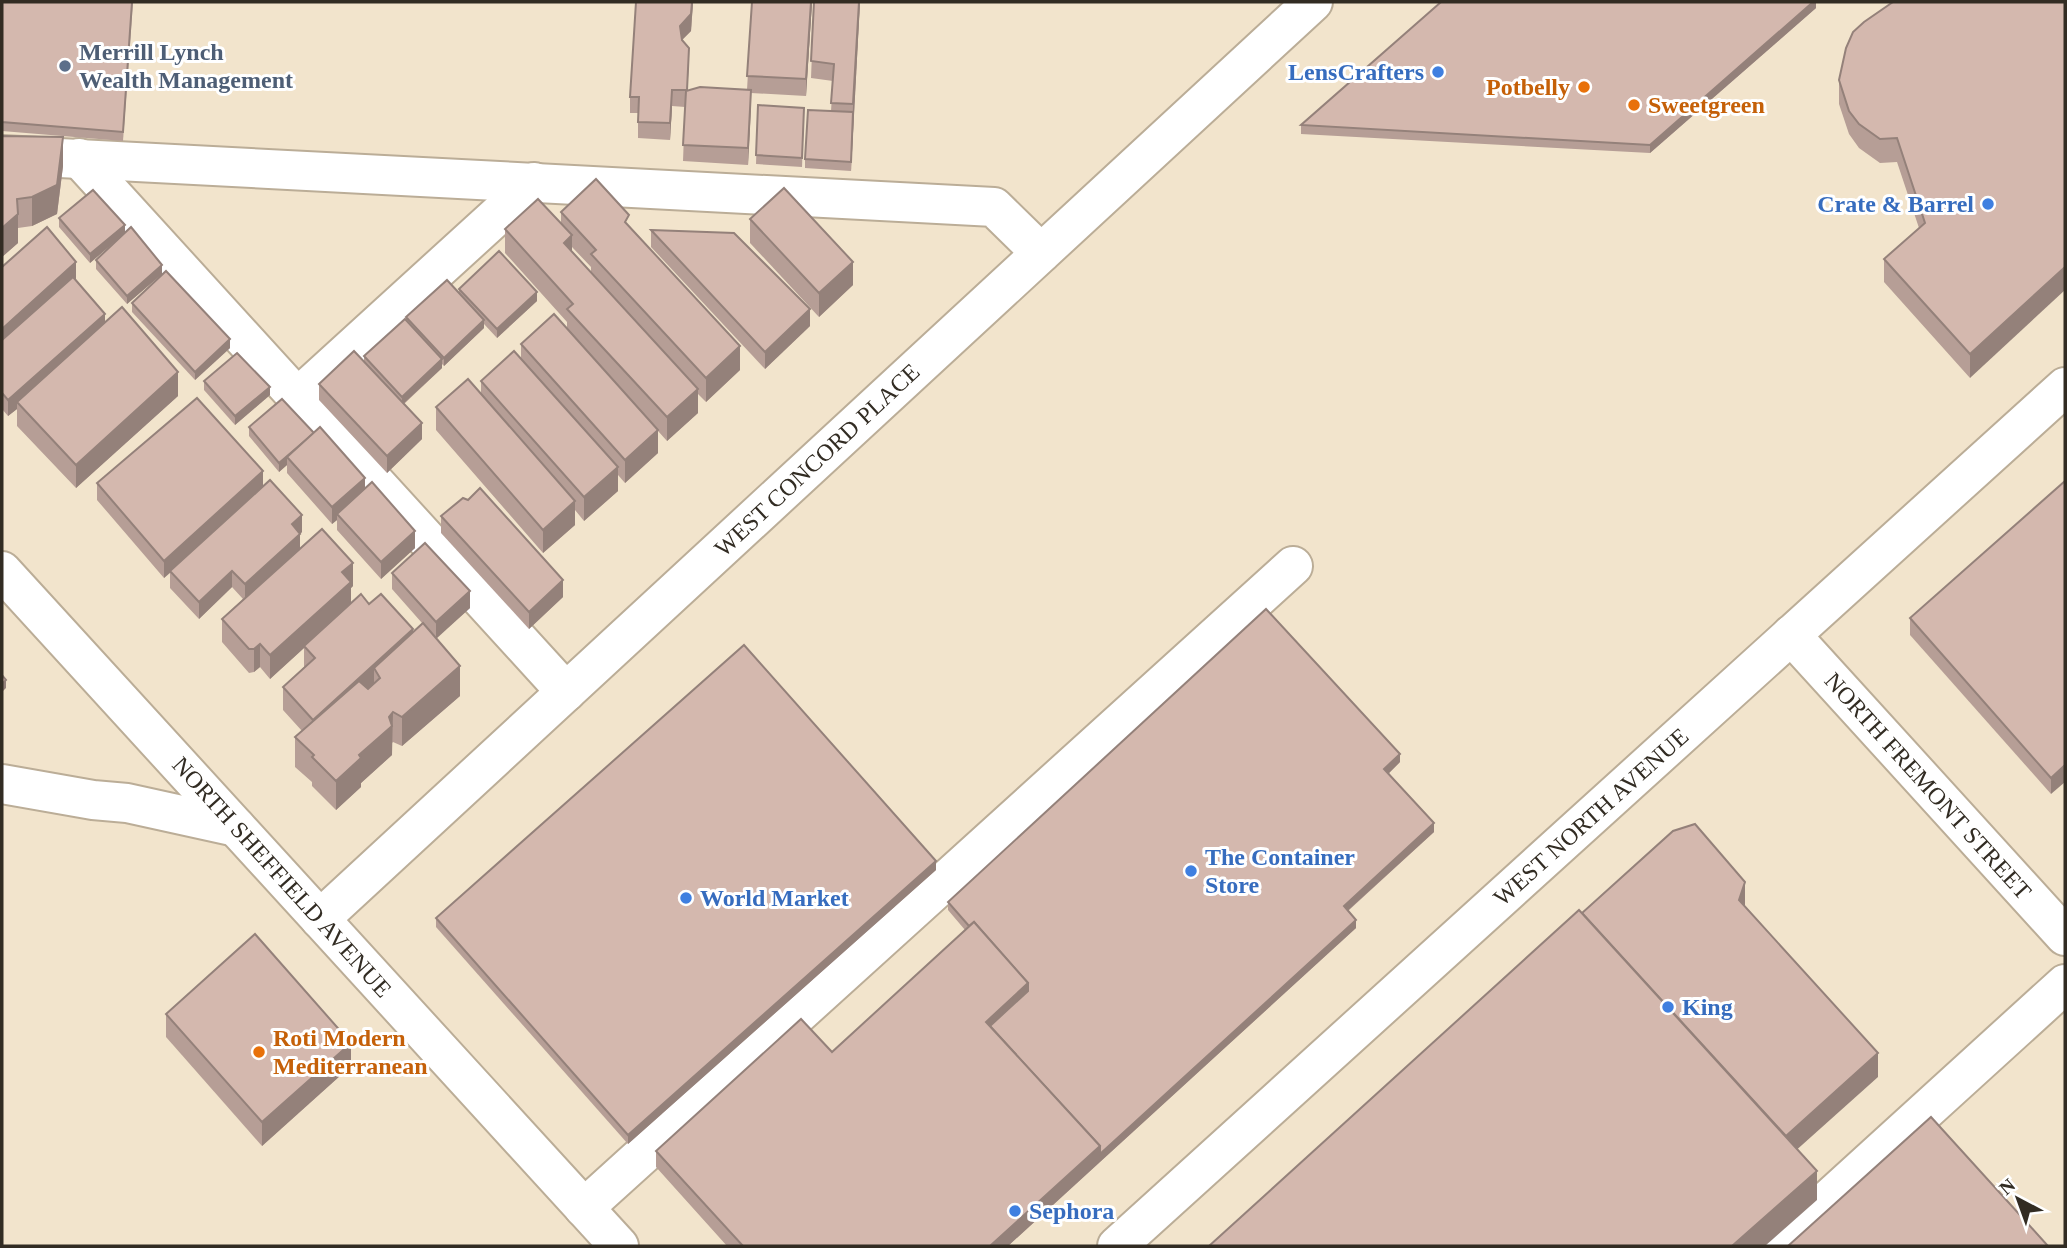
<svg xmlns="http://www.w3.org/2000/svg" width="2067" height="1248" font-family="Georgia,serif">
<rect width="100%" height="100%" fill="#f2e4cc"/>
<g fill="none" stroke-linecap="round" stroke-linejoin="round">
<g stroke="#bbad97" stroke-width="42">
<g id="minor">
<path d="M2,155L994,207L1041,253"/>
<path d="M79,158L566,692"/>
<path d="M298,397L534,182"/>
<path d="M2,571L619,1246"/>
<path d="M1791,635L2065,936"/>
<path d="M2,784L93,800L127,803L236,827"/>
<path d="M320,919L1313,2"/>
<path d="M584,1208L1293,566"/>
<path d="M1777,1246L2065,984"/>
</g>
</g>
<g stroke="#bbad97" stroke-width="42">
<path id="major" d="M1117,1246L2065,387"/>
</g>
<use href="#minor" stroke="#fff" stroke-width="38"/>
<use href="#major" stroke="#fff" stroke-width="38"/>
</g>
<g fill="#b69e96" fill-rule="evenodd">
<path d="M2,2H133L123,141L2,131Z"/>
<path d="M693,2L691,31L682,40L689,65L687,91L747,90L752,2H812L806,96L751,93L748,165L683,161L685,107L672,106L670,140L638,138V113H630V97Z"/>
<path d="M814,2H860L851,171L805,168V159L831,111L833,81L811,78Z"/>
<path d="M1816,2V8L1650,153L1301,134V125Z"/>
<path d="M2065,2L1970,378L1884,282V259L1919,228L1897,162L1880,163L1859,148L1849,134L1839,104V80Z"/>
<path d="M758,105L804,117L802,167L756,164Z"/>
<path d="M2,136L63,166L57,214L32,226L18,228V243L2,257Z"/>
<path d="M561,212L629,226L740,370L706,402L698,394V413L667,441L658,431V453L625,483L618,475V491L584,521L575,510V525L543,553L436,430V407L481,395V381L521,359V344L567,328V322L505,253V229L561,224ZM572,247L591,267V272L572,251Z"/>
<path d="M59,218L125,233L162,274L127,304L96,269V260L121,236L90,263L59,227Z"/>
<path d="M750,219L853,285L819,317L750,243Z"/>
<path d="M651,230L810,326L765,369L651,247Z"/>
<path d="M2,267L76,279L75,280L105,322L178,396L76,488L17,426V409L8,416L2,409Z"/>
<path d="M459,289L537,301L497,338L484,324V328L444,366L442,364V368L404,404L422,439L387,473L319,400V384L364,362V356L406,321V317L459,293Z"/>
<path d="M132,303L230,348L195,380L132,312Z"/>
<path d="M204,381L270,395L235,425L204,390Z"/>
<path d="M249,427L365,488L415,548L381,579L337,530V520L332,524L287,473V465L279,472L249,436Z"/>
<path d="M2065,481L2051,794L1910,635V618Z"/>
<path d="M97,483L263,486L302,532L300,534V548L353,586L351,588V603L369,604L413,632L422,623L392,589V573L470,608L436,638L460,696L402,746L393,742L392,743V755L361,783V787L336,810L312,786V782L295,767V737L302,731L283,710V687L304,667V648L270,679L260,667L254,672L249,673L222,642V619L243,599L232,587L199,619L170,588V573L164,578L97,500Z"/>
<path d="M441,516L563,597L529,629L441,533Z"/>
<path d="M1400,762L1388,774L1434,832L1348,911L1356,928L1008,1246H727L656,1167V1151L832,1052L965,930L948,910V902Z"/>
<path d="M936,870L628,1144L436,927V918Z"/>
<path d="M166,1014L351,1066L262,1146L166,1037Z"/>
</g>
<g fill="#94817a">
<path d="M692,2H693L691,31L680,42V26Z"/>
<path d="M811,2H812L806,96V79Z"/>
<path d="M859,2H860L851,171L853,104Z"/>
<path d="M1813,2H1816V8L1650,153V145Z"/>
<path d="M672,90V106L670,140V123Z"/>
<path d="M751,90V107L748,165V148Z"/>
<path d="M63,137V166L57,214L32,226V197Z"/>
<path d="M18,214V243L2,257V228Z"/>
<path d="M125,225V233L90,263V254Z"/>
<path d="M572,235V259L564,243Z"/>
<path d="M76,262V279L2,345V329Z"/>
<path d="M853,262V285L819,317V293Z"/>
<path d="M162,265V274L127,304V296Z"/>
<path d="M2065,267V290L1970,378V354Z"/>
<path d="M537,292V301L497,338V329Z"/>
<path d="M810,309V326L765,369V352Z"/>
<path d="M105,314V330L17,402V409L8,416V400Z"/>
<path d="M484,320V328L444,366V358Z"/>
<path d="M230,339V348L195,380V372Z"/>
<path d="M740,346V370L706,402V378Z"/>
<path d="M442,359V368L402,405V397Z"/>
<path d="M178,372V396L76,488V465Z"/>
<path d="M270,387V395L235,425V416Z"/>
<path d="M698,389V413L667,441V417Z"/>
<path d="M422,423V439L387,473V456Z"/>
<path d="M658,430V453L625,483V460Z"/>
<path d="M314,434L287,457V465L279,472V463Z"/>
<path d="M618,467V491L584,521V497Z"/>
<path d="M263,471V488L164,578V561Z"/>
<path d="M365,478V494L337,514V520L332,524V507Z"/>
<path d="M575,501V525L543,553V530Z"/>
<path d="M302,515V532L292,541V524Z"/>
<path d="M415,531V548L381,579V562Z"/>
<path d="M300,534V551L245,601V584Z"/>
<path d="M353,563V586L351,588V606L304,646V648L270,679V655L342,572Z"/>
<path d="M232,571V587L199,619V602Z"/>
<path d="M563,580V597L529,629V612Z"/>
<path d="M470,591V608L436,639V622Z"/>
<path d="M413,629V653L374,668V688L313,743V720Z"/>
<path d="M260,644V667L254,672V649Z"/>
<path d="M460,666V696L402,746V717Z"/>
<path d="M6,680V688L2,692V684Z"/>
<path d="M393,712L392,755L361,783V787L336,810V781Z"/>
<path d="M1400,754V762L1384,778V769Z"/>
<path d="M2065,765V782L2051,794V778Z"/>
<path d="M1434,823V832L1344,914V906Z"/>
<path d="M936,861V870L628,1144V1135Z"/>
<path d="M1745,882V906L1739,900Z"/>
<path d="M1356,920V928L1008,1246H990L1100,1146Z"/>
<path d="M1028,983V999L991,1034L986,1022Z"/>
<path d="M351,1043V1066L262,1146V1122Z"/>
<path d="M1878,1053V1077L1783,1162V1138Z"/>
<path d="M1817,1171V1200L1765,1246H1732Z"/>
</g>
<g fill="#d4b8ae" stroke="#94817a" stroke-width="2">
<path d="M2,2H132L123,132L2,122Z"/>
<path d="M636,2H692L691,14L680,26L682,40L689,48L687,90H672L670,123L638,122L639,97H630Z"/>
<path d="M752,2H811L806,79L747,76Z"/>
<path d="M814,2H859L853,104L831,103L834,64L811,61Z"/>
<path d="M1441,2H1813L1650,145L1301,125Z"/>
<path d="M1893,2H2065V267L1970,354L1884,259L1925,223L1897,138L1880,139L1859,124L1849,111L1839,80L1846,48L1853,32L1864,22Z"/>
<path d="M700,87L751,90L748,148L683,145L686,91Z"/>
<path d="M758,105L804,108L802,158L756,155Z"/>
<path d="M808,110L853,112L851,162L805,159Z"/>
<path d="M2,136L63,137L57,185L32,197L17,199L18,214L2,228Z"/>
<path d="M596,179L629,215L625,222L740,346L706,378L591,254L596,250L561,212Z"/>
<path d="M784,188L853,262L819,293L750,219Z"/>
<path d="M93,190L125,225L90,254L59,218Z"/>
<path d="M538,199L572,235L564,243L698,389L667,417L567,309L573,304L505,229Z"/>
<path d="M47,227L76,262L2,329V267Z"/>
<path d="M131,227L162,265L127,296L96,260Z"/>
<path d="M651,230L734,233L810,309L765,352Z"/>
<path d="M499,251L537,292L497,329L459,289Z"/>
<path d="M166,271L230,339L195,372L132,303Z"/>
<path d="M73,277L105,314L8,400L2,393V340Z"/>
<path d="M447,280L484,320L444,358L406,317Z"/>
<path d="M122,307L178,372L76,465L17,402Z"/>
<path d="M554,314L658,430L625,460L521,344Z"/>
<path d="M405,319L442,359L402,397L364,356Z"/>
<path d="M354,351L422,423L387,456L319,384Z"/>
<path d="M514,351L618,467L584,497L481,381Z"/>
<path d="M237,353L270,387L235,416L204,381Z"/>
<path d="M468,379L575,501L543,530L436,407Z"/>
<path d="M197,398L263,471L164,561L97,483Z"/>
<path d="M282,399L314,433L279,463L249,427Z"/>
<path d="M320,427L365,478L332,507L287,457Z"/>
<path d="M270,480L302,515L292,524L300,534L245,584L232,571L199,602L170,571Z"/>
<path d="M2065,481V765L2051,778L1910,618Z"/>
<path d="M372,482L415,531L381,562L337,514Z"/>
<path d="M480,488L563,580L529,612L441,516L463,498L468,500Z"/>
<path d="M322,529L353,563L342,572L351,582L270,655L260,644L254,649H249L222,619Z"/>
<path d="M425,543L470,591L436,622L392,573Z"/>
<path d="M361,594L369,604L381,594L413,629L313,720L283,687L315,658L304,646Z"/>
<path d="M1266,609L1400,754L1384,769L1434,823L1344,906L1356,920L1100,1154V1146L990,1026L1028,991V983L974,922L969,926L948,902Z"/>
<path d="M423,623L460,666L402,717L393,712L389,717L392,726L359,755L361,758L336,781L312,757L314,755L295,737L359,681L368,689L380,678L374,668Z"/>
<path d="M744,645L936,861L628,1135L436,918Z"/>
<path d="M2,675L6,680L2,684Z"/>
<path d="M1695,824L1745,882L1739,900L1878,1053L1786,1136L1582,913L1673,831Z"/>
<path d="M1579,910L1817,1171L1732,1246H1209Z"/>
<path d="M974,922L1028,983L986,1022L1100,1146L990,1246H743L656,1151L801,1019L832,1052Z"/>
<path d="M255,934L351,1043L262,1122L166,1014Z"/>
<path d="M1931,1117L2048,1246H1788Z"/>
</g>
<circle fill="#5c6f8a" stroke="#fff" stroke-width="2.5" cx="65" cy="66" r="7"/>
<g fill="#3f7fe0" stroke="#fff" stroke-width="2.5">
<circle cx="1438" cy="72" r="7"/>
<circle cx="1988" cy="204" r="7"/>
<circle cx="1191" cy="871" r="7"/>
<circle cx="686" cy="898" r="7"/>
<circle cx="1668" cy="1007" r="7"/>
<circle cx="1015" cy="1211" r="7"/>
</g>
<g fill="#e8710a" stroke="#fff" stroke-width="2.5">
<circle cx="1584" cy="87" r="7"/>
<circle cx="1634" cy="105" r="7"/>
<circle cx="259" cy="1052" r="7"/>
</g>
<g text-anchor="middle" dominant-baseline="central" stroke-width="6" stroke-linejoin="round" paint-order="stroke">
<g font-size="24" font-weight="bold" fill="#4e5e75" stroke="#fff" text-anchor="start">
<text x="79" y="52">Merrill Lynch<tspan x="79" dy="28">Wealth Management</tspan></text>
</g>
<g font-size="24" font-weight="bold" fill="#366cbe" stroke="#fff" text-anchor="start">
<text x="1424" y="72" text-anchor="end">LensCrafters</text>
<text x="1974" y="204" text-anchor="end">Crate &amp; Barrel</text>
<text x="1205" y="857">The Container<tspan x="1205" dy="28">Store</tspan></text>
<text x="700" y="898">World Market</text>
<text x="1682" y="1007">King</text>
<text x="1029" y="1211">Sephora</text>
</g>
<g font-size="24" font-weight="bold" fill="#c56008" stroke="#fff" text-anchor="start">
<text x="1570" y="87" text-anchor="end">Potbelly</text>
<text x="1648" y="105">Sweetgreen</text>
<text x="273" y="1038">Roti Modern<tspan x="273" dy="28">Mediterranean</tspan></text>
</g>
<g font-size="24" fill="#322c23" stroke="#fff">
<text transform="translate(817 460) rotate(-43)">WEST CONCORD PLACE</text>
<text transform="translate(1928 786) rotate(48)">NORTH FREMONT STREET</text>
<text transform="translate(1591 817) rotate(-42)">WEST NORTH AVENUE</text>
<text transform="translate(282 877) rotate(48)">NORTH SHEFFIELD AVENUE</text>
</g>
</g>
<rect width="2067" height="1248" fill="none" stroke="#322c23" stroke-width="7"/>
<g transform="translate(2018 1199) rotate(319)" stroke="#ffffff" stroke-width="5" paint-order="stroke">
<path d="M0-5L12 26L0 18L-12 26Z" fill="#322c23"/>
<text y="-10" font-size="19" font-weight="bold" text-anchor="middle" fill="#322c23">N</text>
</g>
</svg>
